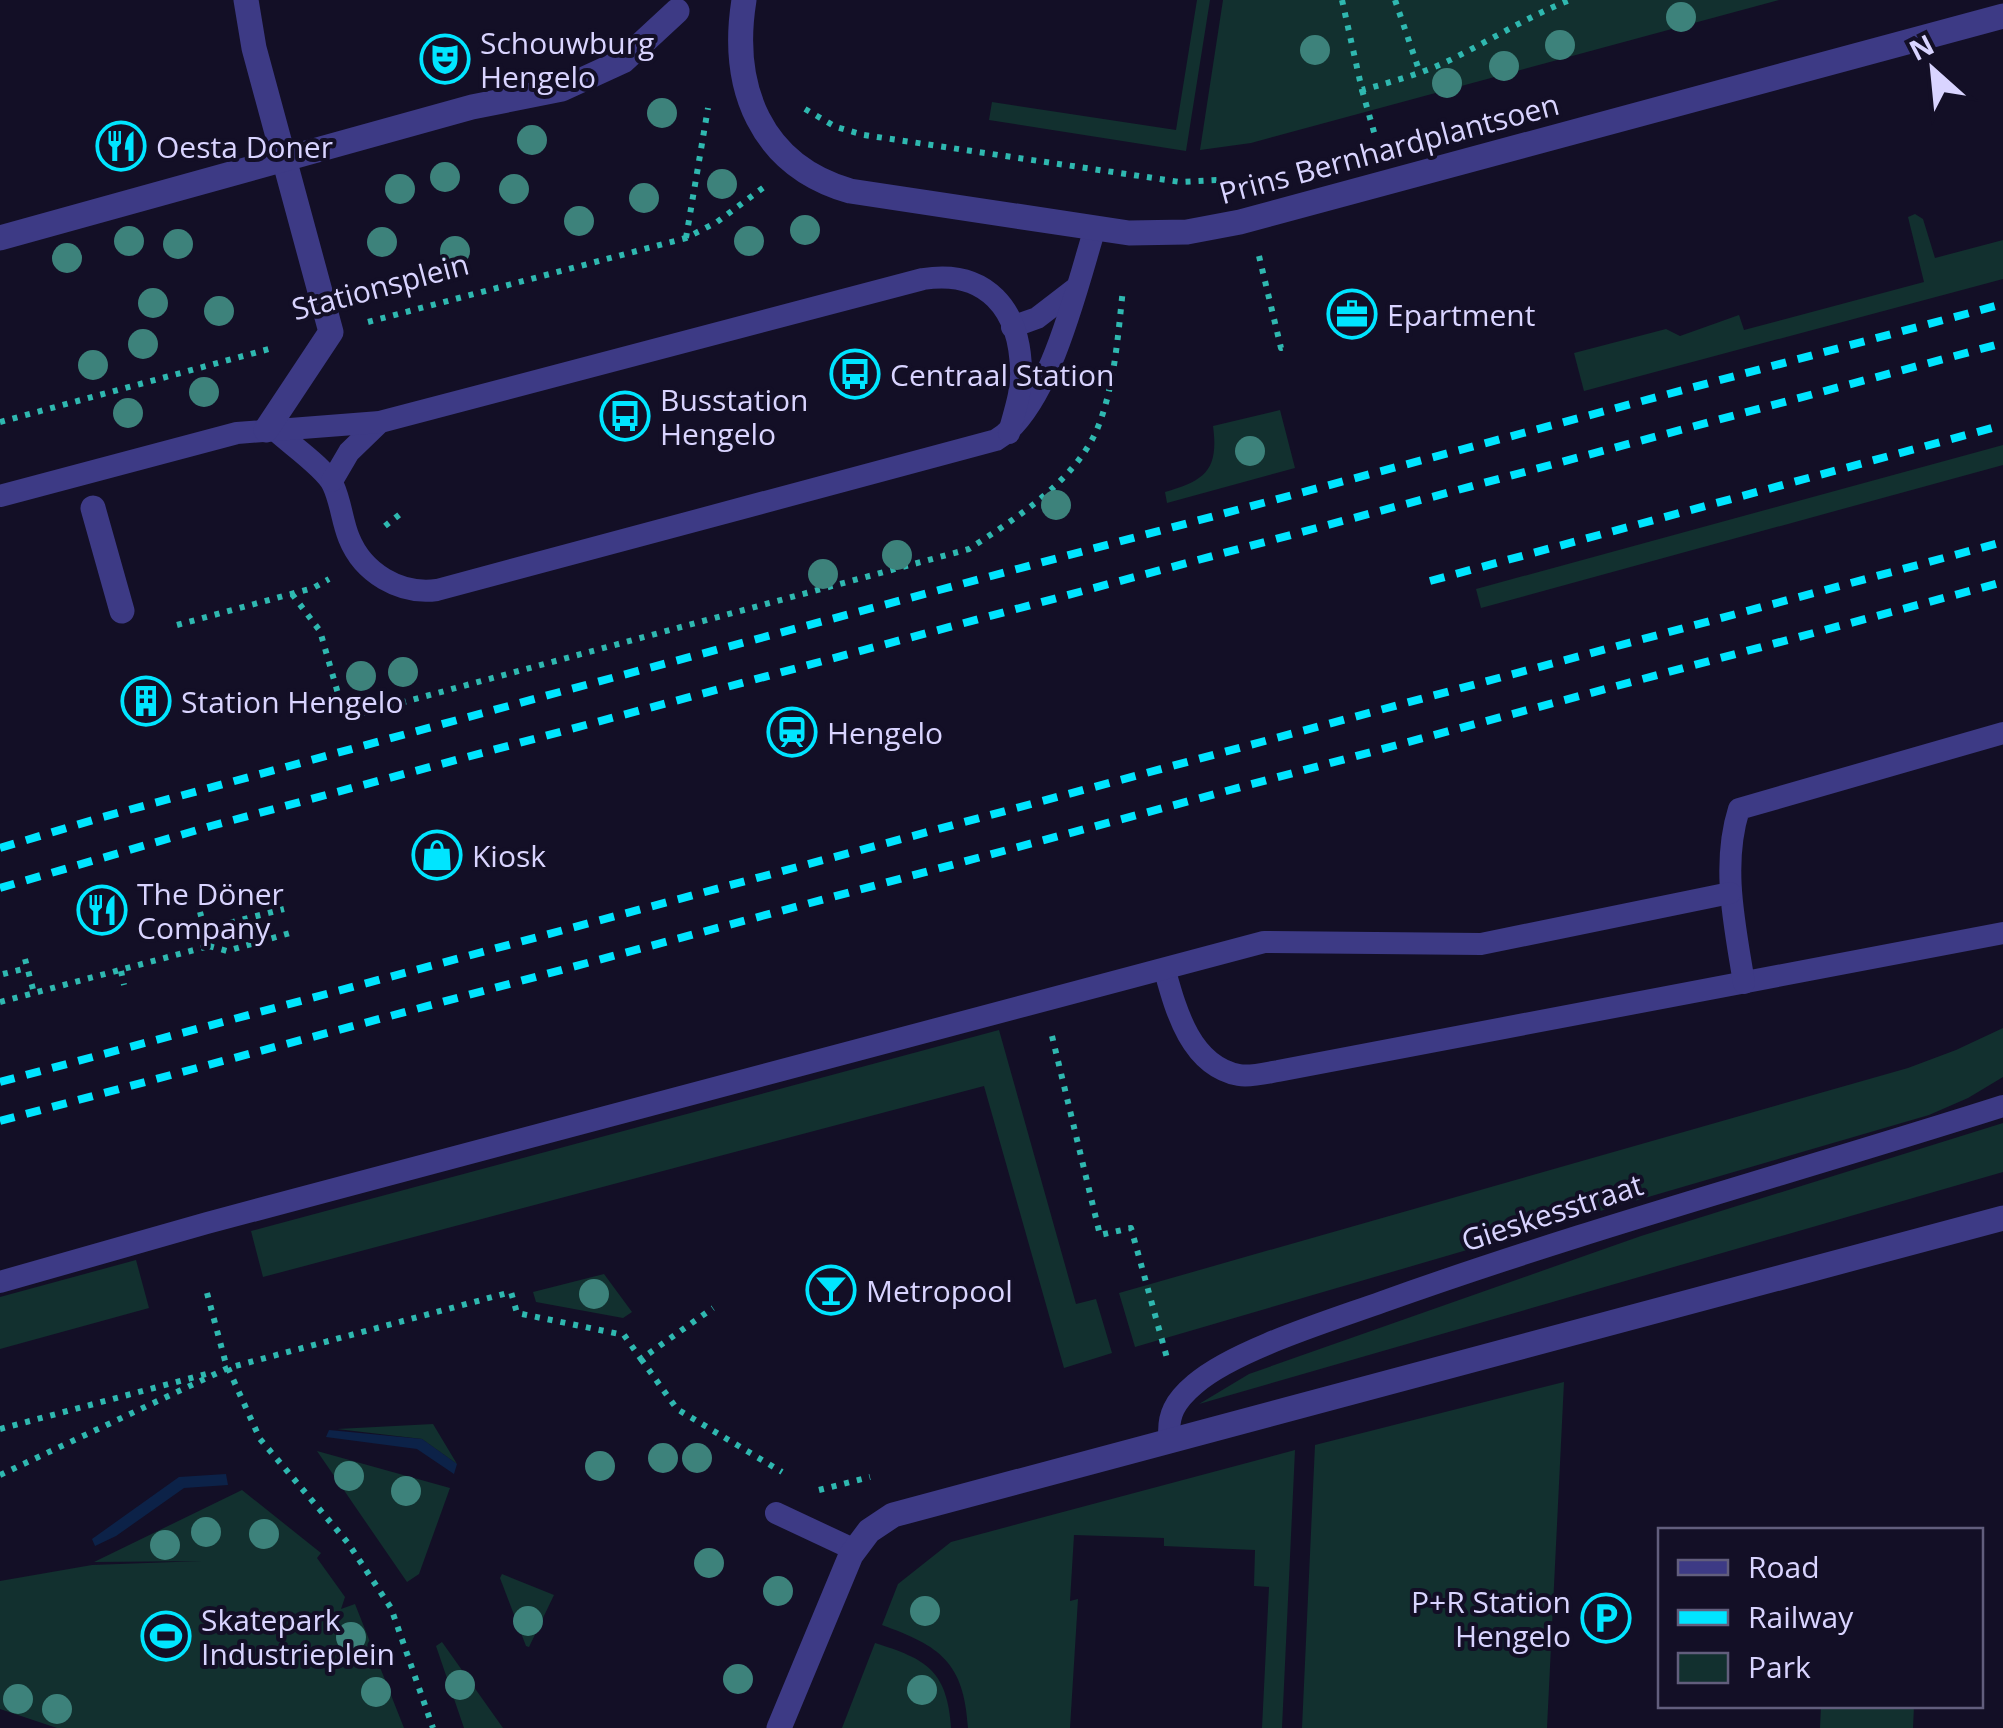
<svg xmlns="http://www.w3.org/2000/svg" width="2003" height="1728" font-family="'Open Sans',sans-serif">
<rect width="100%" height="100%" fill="#130f26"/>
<g fill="#12302f">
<path d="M1197,0H1210L1186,151L989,120L992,102L1176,130Z"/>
<path d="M1223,0H1779L1251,143L1200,150Z"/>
<path d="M1915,214L1923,219L1935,258L2003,240V279L1584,391L1574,353L1666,329L1680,336L1739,315L1744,330L1924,282L1908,217Z"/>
<path d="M1280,410L1295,468L1167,503L1165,492C1205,481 1219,470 1213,426Z"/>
<path d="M2003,445V465L1481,608L1476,589Z"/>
<path d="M2003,1028V1077L1968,1098L1929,1115L1135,1347L1119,1293L1908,1068L1956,1050Z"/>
<path d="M999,1030L1076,1304L1096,1299L1112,1353L1064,1368L984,1086L263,1277L251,1231Z"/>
<path d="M2003,1123V1172L1199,1404L1249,1374L1641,1236Z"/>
<path d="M136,1260L149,1308L0,1349V1297Z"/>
<path d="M604,1274L632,1312L623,1318L536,1302L533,1292Z"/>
<path d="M1564,1382L1547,1728H1302L1315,1445Z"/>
<path d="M433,1424L457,1464L422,1439L337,1429Z"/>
<path d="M1295,1450L1282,1728H1262L1269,1587L1254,1586L1255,1550L1164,1546V1538L1074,1535L1070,1601L1078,1599L1070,1728H968C964,1662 940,1646 882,1625L898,1584L951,1542Z"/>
<path d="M317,1451L450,1488L419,1574L407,1582Z"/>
<path d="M242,1490L321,1553L317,1558L345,1597L341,1609L355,1604L404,1728H57L0,1709V1581L92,1565L202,1561L94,1562Z"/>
<path d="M502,1574L554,1595L529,1647L526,1646L500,1578Z"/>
<path d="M442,1642L503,1728H464L436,1646Z"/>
<path d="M875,1643C926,1659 947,1670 951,1728H842Z"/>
<path d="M1821,1706H1914L1913,1728H1820Z"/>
</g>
<g fill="#0c2248">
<path d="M329,1430L422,1439L457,1464L454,1474L417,1449L326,1437Z"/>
<path d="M226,1474L228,1485L184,1488L116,1536L95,1546L92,1539L179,1477Z"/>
</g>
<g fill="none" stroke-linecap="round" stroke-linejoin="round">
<g stroke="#2fb8b0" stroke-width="6" stroke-dasharray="5 8" stroke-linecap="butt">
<path d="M1342,0L1362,90C1395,81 1428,72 1458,56C1496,37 1531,15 1570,0"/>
<path d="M1395,0L1420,73"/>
<path d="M1362,90L1376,139"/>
<path d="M805,109L836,127L864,135L1180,182L1217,180"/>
<path d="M686,238L708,108"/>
<path d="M1259,256L1281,348L1288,346"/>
<path d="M368,322L686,238L717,222L764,187"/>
<path d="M0,422L269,349"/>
<path d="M385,526L404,511"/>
<path d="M292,594L320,631L345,718L969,549C1016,518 1076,481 1098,427C1115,384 1118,334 1123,289"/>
<path d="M177,625L313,588L329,579"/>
<path d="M205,929L284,909"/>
<path d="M209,946L227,951L290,933"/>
<path d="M25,959L34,993L209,946L200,912"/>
<path d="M121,971L124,985"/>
<path d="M3,974L27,968"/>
<path d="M0,1002L34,993"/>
<path d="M1052,1036L1100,1235L1131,1228L1167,1358"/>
<path d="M207,1293L227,1368"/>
<path d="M641,1359L677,1409L782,1472"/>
<path d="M228,1368L260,1439L348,1543L391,1608L433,1728"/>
<path d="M0,1429L210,1373"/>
<path d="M0,1475L228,1368L511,1292L517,1313L624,1335L641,1359L713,1308"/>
<path d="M819,1490L870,1477"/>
</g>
<g stroke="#3d3a85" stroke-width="22">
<path d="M1012,327L1037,318L1076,288"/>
<path d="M276,431C290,444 326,469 333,485C341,502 342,521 349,538C363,573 400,595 437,590L996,440C1049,409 1077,286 1095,228"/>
<path d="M332,481L349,452L380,422"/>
<path d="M0,496L237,433L380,422L923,279C986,269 1020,309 1021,371C1022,392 1014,413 1009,433"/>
<path d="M1165,971C1176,1011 1191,1066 1239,1075C1251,1077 1266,1073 1278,1071L2003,933"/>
<path d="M1744,983C1735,926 1721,866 1739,809L2003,733"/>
<path d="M0,1282L207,1223L1264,942L1481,944L1730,893"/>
<path d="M1170,1441C1166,1415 1176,1400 1195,1384C1234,1350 1332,1320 1382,1302C1586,1229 1796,1172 2003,1106"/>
<path d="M776,1513L855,1550"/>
</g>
<g stroke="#3d3a85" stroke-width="25">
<path d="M246,0L254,48L331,332L266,430"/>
<path d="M744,0C730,87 760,165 850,191L1129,233L1187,232L1240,222L2003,16"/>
<path d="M0,238L472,107L562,89L623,61L677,11"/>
<path d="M93,508L122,611"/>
<path d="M779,1728L851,1555L869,1531L893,1515L2003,1218"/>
</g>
<g stroke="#00e5ff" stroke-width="8" stroke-dasharray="15 12" stroke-linecap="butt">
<path d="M1430,581L2003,425"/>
<path d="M0,848L103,817L556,693L2003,304"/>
<path d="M0,888L211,826L2003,343"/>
<path d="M0,1082L2003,542"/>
<path d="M0,1121L2003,582"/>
</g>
</g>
<g fill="#3d827b">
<circle cx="1681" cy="17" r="15"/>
<circle cx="1560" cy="45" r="15"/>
<circle cx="1315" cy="50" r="15"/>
<circle cx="1504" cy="66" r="15"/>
<circle cx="1447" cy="83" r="15"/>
<circle cx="662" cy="113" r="15"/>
<circle cx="532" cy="140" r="15"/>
<circle cx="445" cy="177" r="15"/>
<circle cx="722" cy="184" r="15"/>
<circle cx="400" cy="189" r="15"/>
<circle cx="514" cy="189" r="15"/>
<circle cx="644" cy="198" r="15"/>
<circle cx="579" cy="221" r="15"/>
<circle cx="805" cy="230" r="15"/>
<circle cx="129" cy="241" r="15"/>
<circle cx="749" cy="241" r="15"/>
<circle cx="382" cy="242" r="15"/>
<circle cx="178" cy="244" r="15"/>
<circle cx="455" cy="251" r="15"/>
<circle cx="67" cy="258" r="15"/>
<circle cx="153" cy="303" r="15"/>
<circle cx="219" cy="311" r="15"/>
<circle cx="143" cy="344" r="15"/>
<circle cx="93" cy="365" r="15"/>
<circle cx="204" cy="392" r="15"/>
<circle cx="128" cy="413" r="15"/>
<circle cx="1250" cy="451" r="15"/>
<circle cx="1056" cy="505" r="15"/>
<circle cx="897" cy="555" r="15"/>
<circle cx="823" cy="574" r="15"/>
<circle cx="403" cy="672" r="15"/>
<circle cx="361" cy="676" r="15"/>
<circle cx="594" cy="1294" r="15"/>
<circle cx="663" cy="1458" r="15"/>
<circle cx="697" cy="1458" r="15"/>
<circle cx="600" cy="1466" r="15"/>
<circle cx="349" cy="1476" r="15"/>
<circle cx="406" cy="1491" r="15"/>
<circle cx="206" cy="1532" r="15"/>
<circle cx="264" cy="1534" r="15"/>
<circle cx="165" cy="1545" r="15"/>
<circle cx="709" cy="1563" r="15"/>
<circle cx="778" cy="1591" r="15"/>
<circle cx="925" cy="1611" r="15"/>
<circle cx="528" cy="1621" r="15"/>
<circle cx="351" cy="1637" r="15"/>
<circle cx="738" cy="1679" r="15"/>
<circle cx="460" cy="1685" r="15"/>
<circle cx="922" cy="1690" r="15"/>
<circle cx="376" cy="1692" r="15"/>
<circle cx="18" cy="1699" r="15"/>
<circle cx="57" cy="1709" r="15"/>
</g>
<defs>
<g id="theatre-ring" transform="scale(2.5)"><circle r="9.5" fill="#130f26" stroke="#00e5ff" stroke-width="1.5"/><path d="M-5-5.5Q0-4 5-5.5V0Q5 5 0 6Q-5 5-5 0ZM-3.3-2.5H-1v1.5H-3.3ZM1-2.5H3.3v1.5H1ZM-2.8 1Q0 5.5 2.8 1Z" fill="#00e5ff"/></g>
<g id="restaurant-ring" transform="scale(2.5)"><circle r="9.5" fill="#130f26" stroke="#00e5ff" stroke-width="1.5"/><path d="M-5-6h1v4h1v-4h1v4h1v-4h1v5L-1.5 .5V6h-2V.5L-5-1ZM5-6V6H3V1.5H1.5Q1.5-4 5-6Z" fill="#00e5ff"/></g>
<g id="office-ring" transform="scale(2.5)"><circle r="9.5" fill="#130f26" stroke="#00e5ff" stroke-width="1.5"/><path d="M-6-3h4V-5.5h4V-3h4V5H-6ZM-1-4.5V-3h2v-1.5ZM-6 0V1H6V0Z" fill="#00e5ff"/></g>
<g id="bus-ring" transform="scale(2.5)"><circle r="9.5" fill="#130f26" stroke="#00e5ff" stroke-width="1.5"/><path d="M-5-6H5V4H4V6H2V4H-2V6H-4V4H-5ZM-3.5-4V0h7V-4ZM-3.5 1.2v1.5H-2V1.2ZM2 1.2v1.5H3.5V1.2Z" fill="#00e5ff"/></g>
<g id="building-ring" transform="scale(2.5)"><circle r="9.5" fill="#130f26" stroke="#00e5ff" stroke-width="1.5"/><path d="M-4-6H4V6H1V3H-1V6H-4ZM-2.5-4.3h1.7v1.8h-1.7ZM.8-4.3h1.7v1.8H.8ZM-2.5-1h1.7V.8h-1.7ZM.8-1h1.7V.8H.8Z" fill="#00e5ff"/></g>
<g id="station-ring" transform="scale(2.5)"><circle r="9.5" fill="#130f26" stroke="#00e5ff" stroke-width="1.5"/><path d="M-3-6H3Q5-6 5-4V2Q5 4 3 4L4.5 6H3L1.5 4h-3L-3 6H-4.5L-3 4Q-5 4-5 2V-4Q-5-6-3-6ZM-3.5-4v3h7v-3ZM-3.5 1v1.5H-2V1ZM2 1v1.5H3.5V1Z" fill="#00e5ff"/></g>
<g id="shop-ring" transform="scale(2.5)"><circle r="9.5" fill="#130f26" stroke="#00e5ff" stroke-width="1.5"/><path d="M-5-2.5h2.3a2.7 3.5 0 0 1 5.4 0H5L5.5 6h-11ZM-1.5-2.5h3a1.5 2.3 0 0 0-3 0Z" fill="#00e5ff"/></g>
<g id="bar-ring" transform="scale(2.5)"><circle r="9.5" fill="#130f26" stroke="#00e5ff" stroke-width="1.5"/><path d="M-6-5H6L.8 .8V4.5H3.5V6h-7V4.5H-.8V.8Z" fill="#00e5ff"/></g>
<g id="parking-ring" transform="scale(2.5)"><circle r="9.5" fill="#130f26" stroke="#00e5ff" stroke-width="1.5"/><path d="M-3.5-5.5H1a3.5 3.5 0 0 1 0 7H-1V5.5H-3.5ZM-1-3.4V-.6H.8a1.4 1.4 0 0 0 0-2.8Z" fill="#00e5ff"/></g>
<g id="stadium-ring" transform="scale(2.5)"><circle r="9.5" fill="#130f26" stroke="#00e5ff" stroke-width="1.5"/><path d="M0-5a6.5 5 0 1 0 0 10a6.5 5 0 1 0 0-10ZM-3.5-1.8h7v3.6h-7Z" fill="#00e5ff"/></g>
</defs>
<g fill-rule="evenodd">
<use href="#theatre-ring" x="445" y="59"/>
<use href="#restaurant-ring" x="121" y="146"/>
<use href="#office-ring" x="1352" y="314"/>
<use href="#bus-ring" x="855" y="374"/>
<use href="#bus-ring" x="625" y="416"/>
<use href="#building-ring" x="146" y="701"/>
<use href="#station-ring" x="792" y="732"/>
<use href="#shop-ring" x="437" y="855"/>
<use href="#restaurant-ring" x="102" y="910"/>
<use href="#bar-ring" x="831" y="1290"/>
<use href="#parking-ring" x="1606" y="1618"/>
<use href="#stadium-ring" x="166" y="1636"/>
</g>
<g text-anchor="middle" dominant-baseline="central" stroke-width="8" stroke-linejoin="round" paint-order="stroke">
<g font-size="30" fill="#d9d4ff" stroke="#130f26" text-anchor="start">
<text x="480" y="42">Schouwburg<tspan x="480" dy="34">Hengelo</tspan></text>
<text x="156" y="146">Oesta Doner</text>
<text x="1387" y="314">Epartment</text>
<text x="890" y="374">Centraal Station</text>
<text x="660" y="399">Busstation<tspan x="660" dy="34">Hengelo</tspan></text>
<text x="181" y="701">Station Hengelo</text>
<text x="827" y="732">Hengelo</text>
<text x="472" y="855">Kiosk</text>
<text x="137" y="893">The Döner<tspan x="137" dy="34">Company</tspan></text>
<text x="866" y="1290">Metropool</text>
<text x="1571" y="1601" text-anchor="end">P+R Station<tspan x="1571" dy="34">Hengelo</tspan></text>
<text x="201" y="1619">Skatepark<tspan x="201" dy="34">Industrieplein</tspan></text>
</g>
<g font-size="30" fill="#d9d4ff" stroke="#130f26">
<text transform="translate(1389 148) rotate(-15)">Prins Bernhardplantsoen</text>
<text transform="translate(380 286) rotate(-15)">Stationsplein</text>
<text transform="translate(1552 1212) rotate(-18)">Gieskesstraat</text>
</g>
</g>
<rect x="1658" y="1528" width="325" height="180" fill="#130f26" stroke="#625e7d" stroke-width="2.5"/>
<rect x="1678" y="1560" width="50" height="15" fill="#3d3a85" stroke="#625e7d" stroke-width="2.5"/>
<text x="1748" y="1578" font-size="30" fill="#d9d4ff">Road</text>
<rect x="1678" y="1610" width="50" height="15" fill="#00e5ff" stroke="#625e7d" stroke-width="2.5"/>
<text x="1748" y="1628" font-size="30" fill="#d9d4ff">Railway</text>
<rect x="1678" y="1653" width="50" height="30" fill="#12302f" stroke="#625e7d" stroke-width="2.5"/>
<text x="1748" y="1678" font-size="30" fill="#d9d4ff">Park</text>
<g transform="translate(1933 70) rotate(333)" stroke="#130f26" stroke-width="8" paint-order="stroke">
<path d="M0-8L18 38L0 25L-18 38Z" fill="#d9d4ff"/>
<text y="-15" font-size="28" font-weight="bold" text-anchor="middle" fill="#d9d4ff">N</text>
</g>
</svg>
